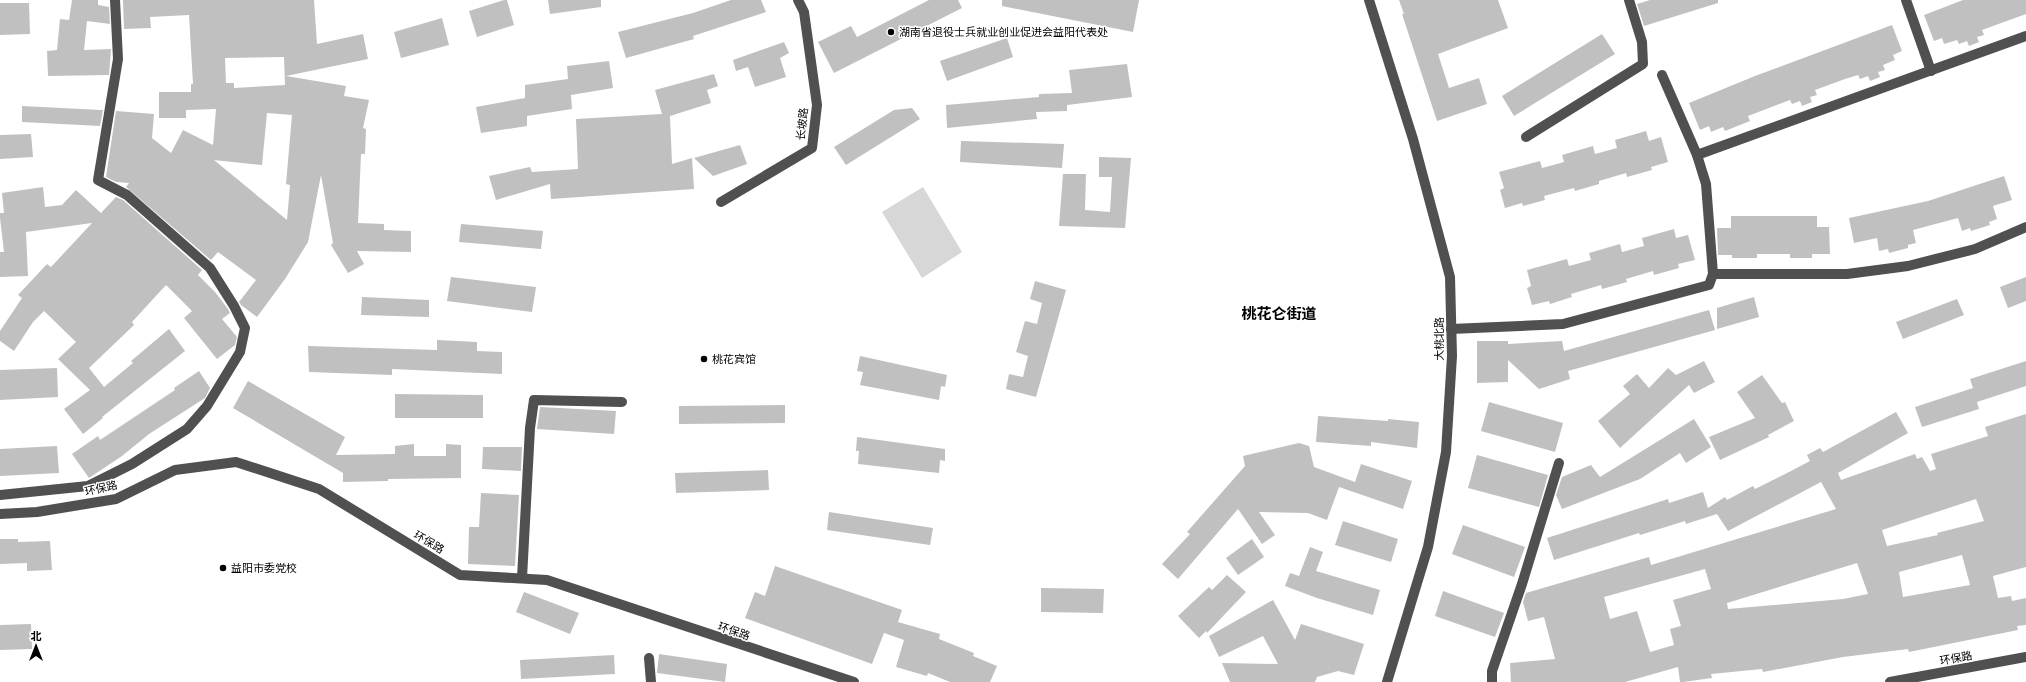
<svg xmlns="http://www.w3.org/2000/svg" width="2026" height="682" font-family="Quicksand,'Noto Sans SC',sans-serif">
<rect width="100%" height="100%" fill="#fff"/>
<path fill="#d7d7d7" d="M923,187L962,252L922,278L882,212Z"/>
<g fill="#c0c0c0" fill-rule="evenodd">
<path d="M72,0H98V5L109,7L110,24L87,21L84,50L111,49L109,75L48,76L47,51L57,50L60,19L69,20Z"/>
<path d="M123,0H314L317,44L363,34L368,59L286,76L346,86L344,96L369,100L363,128L366,129L365,154H361L358,223L384,224V230L411,231V252L357,251L364,264L348,273L331,245L333,243L321,175L308,242L285,279L257,317L241,305L239,302L256,280L218,252L211,260L126,187L129,183L116,182L106,177L116,111L154,114L152,138L171,153L183,130L213,145L216,109L186,110V118H159V92H191V84H193L189,15L150,17L151,28L124,29ZM284,57L285,85L234,88V83H226L225,58ZM267,113L292,115L286,184L290,185L287,220L214,160L262,165Z"/>
<path d="M504,0H507L514,25L477,37L469,11Z"/>
<path d="M548,0H601V7L550,14Z"/>
<path d="M731,0H761L766,12L693,36L694,39L626,58L618,32L693,13Z"/>
<path d="M929,0H958L962,8L834,73L818,42L851,26L857,37Z"/>
<path d="M1002,0H1139L1133,32L1002,6Z"/>
<path d="M1399,0H1498L1508,28L1438,54L1449,88L1479,78L1487,104L1437,121L1402,14H1404Z"/>
<path d="M1650,0H1718V3L1644,26L1637,4Z"/>
<path d="M1963,0H2026V14L1982,30L1984,35L1977,37L1979,42L1969,46L1967,41L1959,44L1957,40L1944,44L1942,38L1934,41L1924,15Z"/>
<path d="M0,3H29L30,34L0,35Z"/>
<path d="M442,18L449,45L401,58L394,32Z"/>
<path d="M1892,25L1902,51L1893,55L1895,60L1883,65L1885,70L1878,72L1880,77L1870,81L1868,76L1860,79L1858,75L1845,79L1815,90L1817,95L1810,97L1812,102L1802,106L1800,101L1792,104L1790,100L1748,116L1750,121L1725,131L1723,127L1711,132L1709,126L1700,130L1689,103L1755,76Z"/>
<path d="M1602,34L1615,54L1514,116L1502,96Z"/>
<path d="M1007,38L1013,57L947,81L940,61Z"/>
<path d="M784,42L789,53L780,58L786,77L755,87L748,67L736,71L733,60Z"/>
<path d="M609,61L613,88L571,95L572,109L527,116V126L481,133L476,107L525,98V85L568,79L567,66Z"/>
<path d="M1127,64L1132,97L1067,105V111L1036,112L1037,119L947,128L946,105L1039,97V94L1072,93L1069,70Z"/>
<path d="M714,74L718,86L707,90L711,103L670,116L672,164L692,158L694,189L551,199L550,184L496,200L489,176L530,167L532,172L578,169L576,119L662,114L655,90Z"/>
<path d="M22,106L101,110H103L100,126L22,122Z"/>
<path d="M912,108L920,119L846,165L834,147L894,110Z"/>
<path d="M1646,131L1649,141L1661,137L1668,162L1651,167L1652,170L1627,177L1626,173L1599,181V184L1575,191L1574,188L1544,196L1545,200L1523,206L1522,203L1505,208L1500,190L1504,188L1499,172L1540,161L1542,168L1564,162L1562,155L1593,146L1595,154L1617,148L1615,140Z"/>
<path d="M31,134L33,157L0,159V135Z"/>
<path d="M961,141L1064,144L1062,168L960,162Z"/>
<path d="M740,145L747,164L713,176L694,158Z"/>
<path d="M1099,157L1131,158L1125,228L1059,226L1063,174H1086L1085,210L1110,212L1112,177H1099Z"/>
<path d="M2004,176L2012,200L1993,206L1997,219L1989,222L1990,225L1971,231L1970,228L1962,231L1958,218L1913,230L1916,243L1908,245V248L1889,253L1888,249L1879,251L1877,238L1854,243L1849,218L1928,201Z"/>
<path d="M43,187L45,207L62,205L76,190L101,213L116,197L123,200L202,270L198,275L215,292L228,309L230,313L222,319L237,337L235,345L217,359L184,318L192,311L166,285L132,322L134,325L89,368L104,387L133,363L131,361L169,329L185,351L102,417L103,418L83,434L64,409L90,390L58,359L76,342L44,311L33,322L14,351L0,341V331L22,298L18,295L47,264L51,267L92,223L26,232L28,276L0,277V252H4L0,218V213H4L2,193Z"/>
<path d="M1731,216H1817V227H1829L1830,254H1812V258H1790V254H1757V258H1732V255H1718L1717,228H1731Z"/>
<path d="M461,224L543,231L541,249L459,242Z"/>
<path d="M1674,229L1676,238L1688,235L1695,260L1678,264L1679,268L1654,275L1653,271L1626,279L1627,282L1602,289L1601,285L1571,294L1572,297L1550,304L1549,301L1532,305L1527,288L1531,286L1527,270L1567,259L1569,266L1591,260L1589,253L1620,244L1622,252L1644,246L1642,238Z"/>
<path d="M451,277L536,287L532,312L447,301Z"/>
<path d="M2026,277V301L2008,308L2000,287Z"/>
<path d="M1035,281L1066,290L1036,397L1006,389L1009,374L1023,377L1028,356L1016,352L1025,321L1037,324L1042,303L1030,299Z"/>
<path d="M362,297L429,300V317L361,315Z"/>
<path d="M1754,297L1759,317L1717,329V308Z"/>
<path d="M1957,299L1964,315L1903,339L1896,322Z"/>
<path d="M1709,310L1715,330L1568,371L1570,379L1539,389L1508,360V382L1477,383V341H1508V344L1562,341L1564,351Z"/>
<path d="M437,340L477,342V351L502,352V374L392,369V375L309,372L308,346L437,350Z"/>
<path d="M860,356L947,375L945,387L941,386L939,400L860,385L863,372L857,371Z"/>
<path d="M1704,361L1715,382L1694,393L1689,385L1620,448L1598,421L1630,394L1623,386L1637,374L1649,388L1668,368L1676,375Z"/>
<path d="M2026,361V386L1977,402L1979,409L1922,427L1915,407L1973,388L1970,379Z"/>
<path d="M57,368L58,397L0,400V370Z"/>
<path d="M199,371L210,388L205,398L149,434L122,456L89,478L72,454L98,436L100,440L175,390L174,388Z"/>
<path d="M1762,375L1782,403L1785,402L1794,421L1768,435L1769,437L1720,460L1709,437L1755,418L1737,392Z"/>
<path d="M248,381L345,437L336,455L395,454V446L414,444V456H446V444L461,445V478L388,479V481L343,482V473L233,408Z"/>
<path d="M395,394L483,395V418H395Z"/>
<path d="M1489,402L1563,423L1555,452L1481,431Z"/>
<path d="M785,405V423L679,424V406Z"/>
<path d="M540,407L616,411L614,434L537,429Z"/>
<path d="M1896,412L1908,433L1838,473L1841,480L1915,454L1917,459L1922,457L1930,471L1936,469L1931,454L1988,436L1985,427L2026,414V567L1993,576L1998,598L2011,596L2012,601L2026,598V625L2017,626L2018,630L1909,652L1908,649L1843,657L1763,672L1762,669L1711,674L1712,678L1683,682H1680L1678,667L1625,682H1511L1510,663L1555,659L1544,617L1528,621L1523,602L1526,593L1649,557L1651,565L1836,509L1821,482L1728,531L1717,514L1686,524L1685,521L1640,535L1639,533L1554,560L1547,538L1668,499L1669,503L1703,492L1708,508L1725,497L1727,500L1753,486L1755,489L1789,472L1810,461L1807,455L1820,448L1823,452ZM1976,499L1984,521L1937,533L1938,535L1887,546L1882,530ZM1962,555L1970,585L1903,597L1899,572ZM1857,563L1868,594L1843,599L1728,609L1727,603ZM1705,569L1711,589L1673,600L1681,626L1670,629L1674,645L1650,652L1637,611L1610,619L1604,597Z"/>
<path d="M1318,416L1388,421V419L1419,422L1417,448L1371,442V446L1316,442Z"/>
<path d="M1694,419L1711,447L1686,463L1680,453L1640,479L1562,509L1556,495L1562,477L1591,465L1600,477Z"/>
<path d="M857,437L945,449V461L940,460L939,473L858,464L859,451H856Z"/>
<path d="M1299,443L1309,446L1314,467L1355,482L1361,464L1412,481L1403,509L1339,487L1327,520L1308,513L1259,512L1275,535L1262,544L1238,509L1178,579L1162,564L1190,534L1187,532L1245,466L1243,456Z"/>
<path d="M57,446L59,473L0,476V449Z"/>
<path d="M483,447H522L521,471L482,469Z"/>
<path d="M1477,455L1548,475L1539,507L1468,488Z"/>
<path d="M768,470L769,490L676,493L675,473Z"/>
<path d="M481,493L519,495L515,566L468,564L469,527H479Z"/>
<path d="M829,512L933,528L930,545L827,530Z"/>
<path d="M1343,521L1398,539L1391,562L1335,545Z"/>
<path d="M1463,525L1525,547L1514,577L1452,554Z"/>
<path d="M0,539H18V542L50,541L52,570L27,571V563L0,564Z"/>
<path d="M1252,539L1264,557L1238,575L1226,558Z"/>
<path d="M1310,547L1323,552L1316,571L1380,590L1373,615L1317,598L1285,586L1290,573L1299,576Z"/>
<path d="M775,566L902,610L898,622L940,634L939,639L974,653L973,656L997,666L990,682H950L928,673L927,676L896,667L904,640L884,633L872,664L745,618L755,592L765,596Z"/>
<path d="M1227,575L1246,592L1207,633L1206,631L1199,638L1178,616L1209,587L1212,590Z"/>
<path d="M1041,588L1104,589L1103,613L1041,612Z"/>
<path d="M1443,591L1504,613L1495,637L1435,616Z"/>
<path d="M524,592L579,613L570,634L516,612Z"/>
<path d="M1273,600L1295,640L1301,624L1364,644L1354,675L1338,671L1317,677L1315,682H1230L1222,663L1278,664L1263,636L1219,657L1209,636Z"/>
<path d="M31,624L32,649L0,650V625Z"/>
<path d="M659,654L727,664L725,682L657,673Z"/>
<path d="M614,655L615,674L521,679L520,660Z"/>
</g>
<g fill="none" stroke-linecap="round" stroke-linejoin="round">
<g stroke="#505050" stroke-width="10">
<path d="M1369,0L1413,139L1450,277L1452,356L1446,452L1428,547L1387,682"/>
<path d="M1906,0L1931,71"/>
<path d="M1526,137L1643,64L1642,42L1629,0"/>
<path d="M1697,155L2026,36"/>
<path d="M721,202L812,148L817,105L804,12L798,0"/>
<path d="M1713,274H1847L1908,266L1975,249L2026,227"/>
<path d="M1451,329L1563,324L1709,285L1713,274L1706,184L1697,155L1662,75"/>
<path d="M0,495L88,486L132,464L187,429L207,406L240,352L245,328L234,306L210,268L127,195L98,180L118,59L115,0"/>
<path d="M0,514L37,512L116,499L175,470L236,462L319,489L460,575L547,580L854,682"/>
<path d="M522,578L530,428L534,400L622,402"/>
<path d="M649,658L651,682"/>
<path d="M1492,682V671L1522,584L1559,463"/>
<path d="M1890,682L2026,657"/>
</g>
</g>
<g fill="#000" stroke="#fff" stroke-width="1.5">
<circle cx="891" cy="32" r="4"/>
<circle cx="704" cy="359" r="4"/>
<circle cx="223" cy="568" r="4"/>
</g>
<g text-anchor="middle" dominant-baseline="central" stroke-width="3" stroke-linejoin="round" paint-order="stroke">
<g font-size="11" fill="#000" stroke="#fff" text-anchor="start">
<text x="899" y="32">湖南省退役士兵就业创业促进会益阳代表处</text>
<text x="712" y="359">桃花宾馆</text>
<text x="231" y="568">益阳市委党校</text>
</g>
<g font-size="11" fill="#000" stroke="#fff">
<text transform="translate(802 124) rotate(-84)">长坡路</text>
<text transform="translate(1439 339) rotate(-90)">大桃北路</text>
<text transform="translate(101 488) rotate(-13)">环保路</text>
<text transform="translate(429 542) rotate(31)">环保路</text>
<text transform="translate(734 631) rotate(19)">环保路</text>
<text transform="translate(1956 658) rotate(-10)">环保路</text>
</g>
<g font-size="15" font-weight="bold" fill="#000" stroke="#fff">
<text x="1279" y="313">桃花仑街道</text>
</g>
</g>
<g transform="translate(36 646)" stroke="#ffffff" stroke-width="3" paint-order="stroke">
<path d="M0-3L7 15L0 10L-7 15Z" fill="#000000"/>
<text y="-6" font-size="11" font-weight="bold" text-anchor="middle" fill="#000000">北</text>
</g>
</svg>
